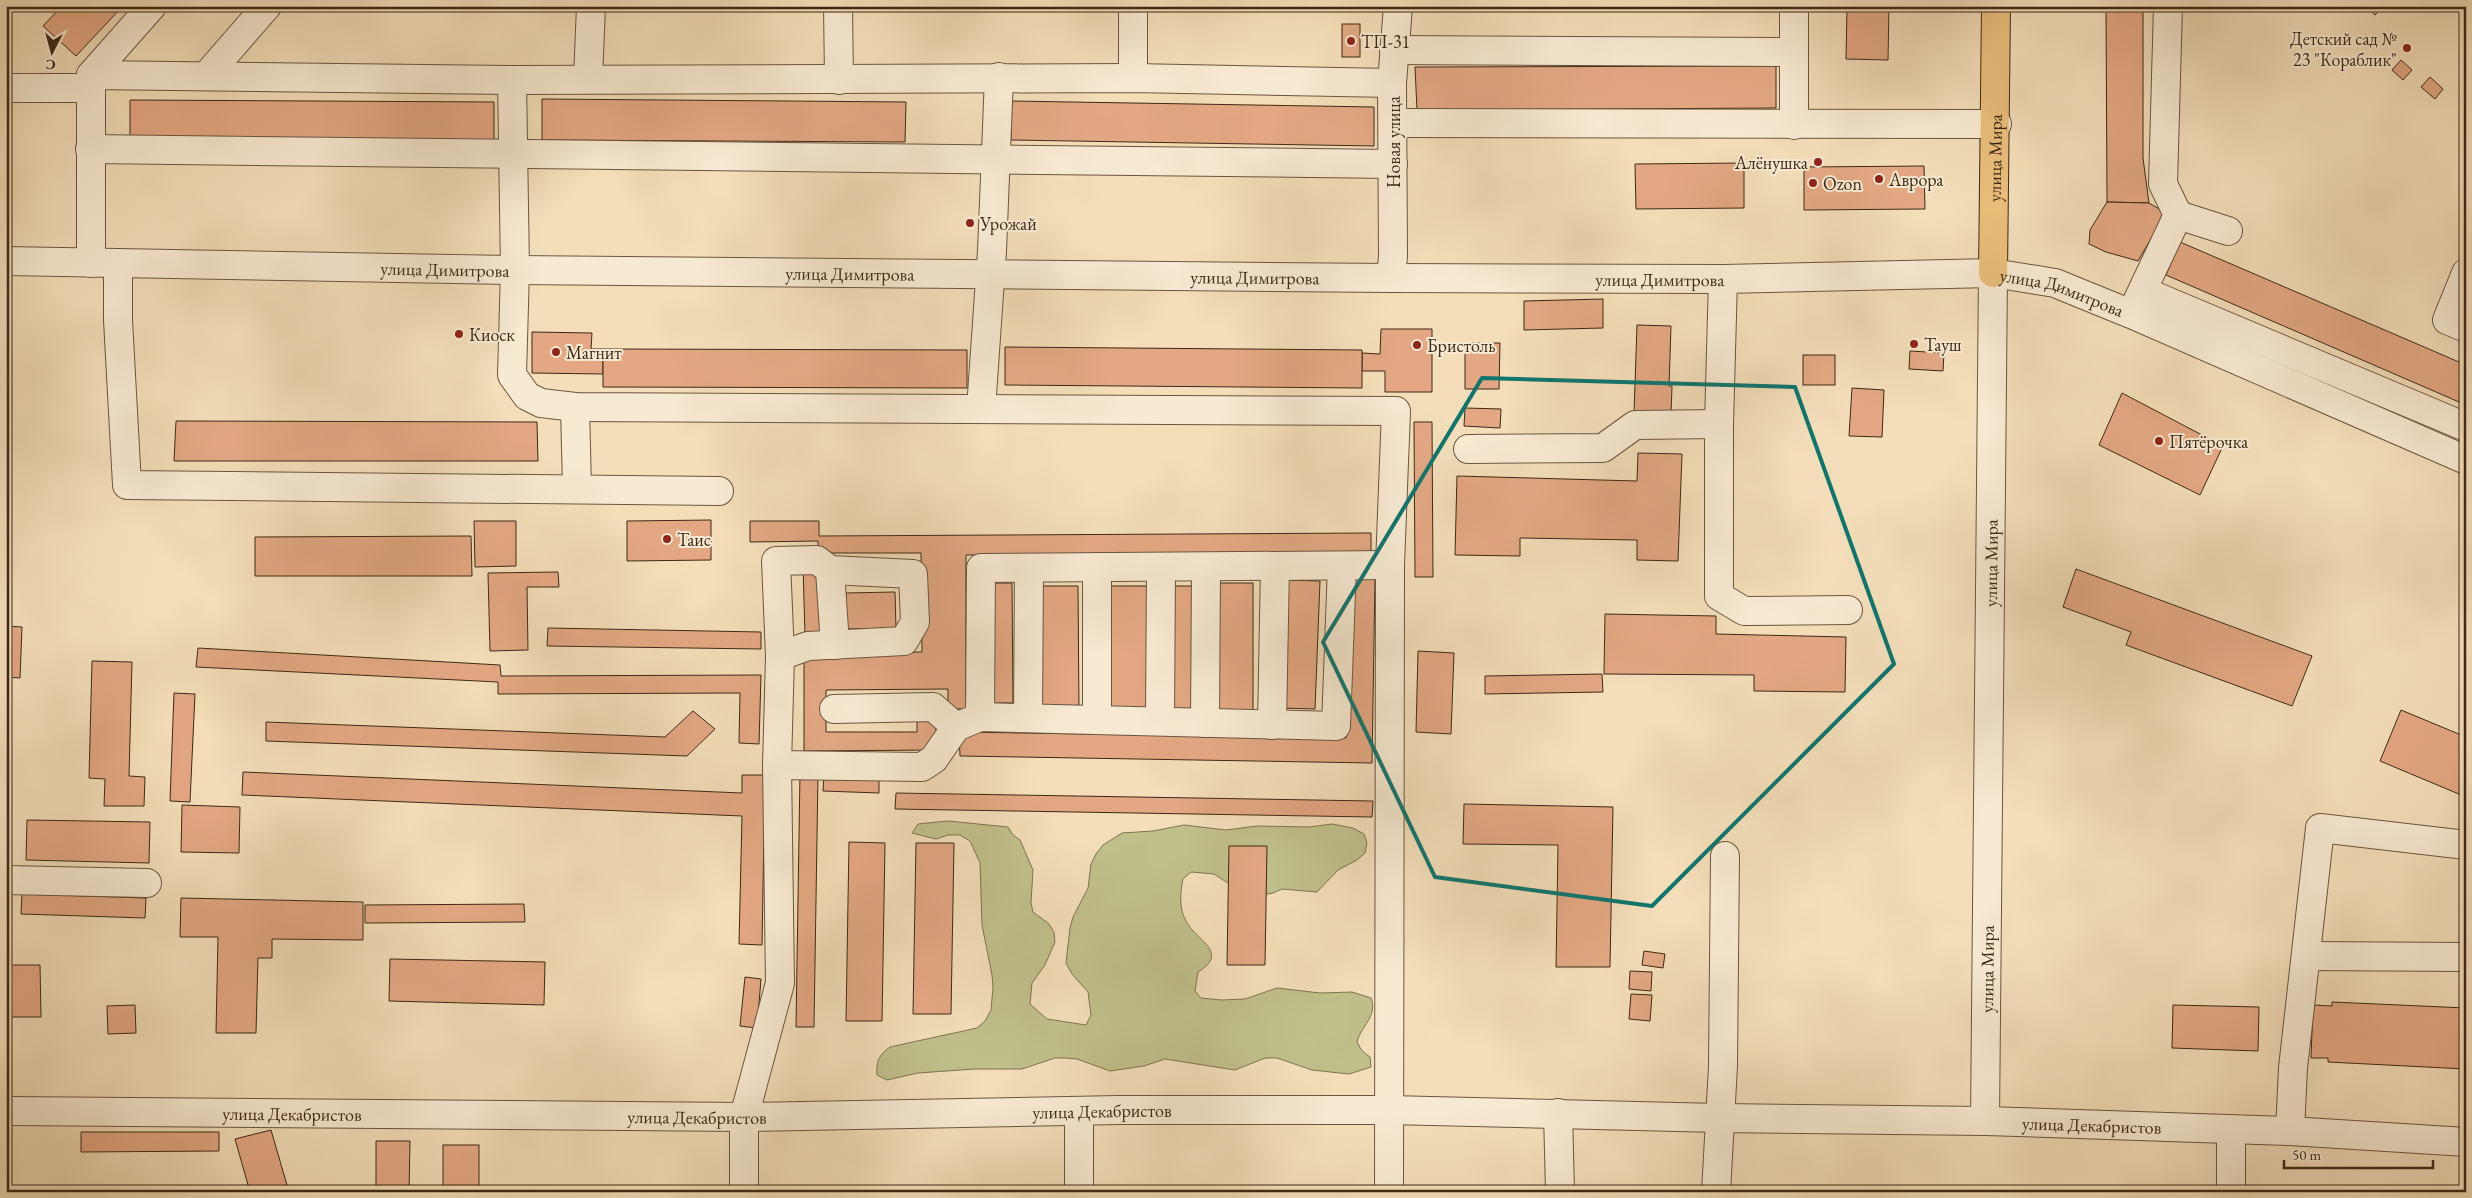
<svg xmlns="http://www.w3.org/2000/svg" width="2472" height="1198" font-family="'EB Garamond',serif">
<rect width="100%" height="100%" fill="#f3deb9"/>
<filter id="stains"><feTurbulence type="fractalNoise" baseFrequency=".004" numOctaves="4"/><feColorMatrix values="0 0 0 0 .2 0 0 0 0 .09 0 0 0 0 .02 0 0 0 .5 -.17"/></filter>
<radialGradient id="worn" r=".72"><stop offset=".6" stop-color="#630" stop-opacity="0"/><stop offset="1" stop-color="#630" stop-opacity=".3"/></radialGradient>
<path fill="#c0c08b" stroke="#7e7450" d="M948,821L1008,827L1013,835L1020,840L1033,870L1031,903L1033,912L1049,924L1054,932L1055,942L1045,965L1032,983L1030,1004L1047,1019L1086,1025L1091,1015L1088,992L1072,974L1066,963L1070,928L1073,917L1088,888L1091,864L1096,854L1103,845L1122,833L1153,831L1184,825L1226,830L1257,826L1310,827L1332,824L1353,828L1364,834L1367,843L1365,853L1357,860L1338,870L1317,892L1282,889L1273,893L1262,895L1237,889L1214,874L1191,872L1183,879C1180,893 1179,909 1186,921C1195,940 1231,952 1198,972L1195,991L1201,998L1221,1000L1245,999L1277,988L1320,993L1352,992L1371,998C1378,1016 1361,1026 1357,1042L1362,1051L1370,1057L1371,1067L1349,1074L1312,1070L1277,1058H1265L1235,1070L1165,1059L1144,1066L1110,1071L1077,1059L1066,1058H1055L1022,1069H975L918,1073L887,1080L877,1075C876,1061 879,1055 890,1047L977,1028L985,1021L991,1010L993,987L992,975L982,925L980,863L970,841L960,835H948L936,839L912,833L918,824Z"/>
<g fill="#e3a883" stroke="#3d2916">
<path d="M62,6H123L76,56L43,26Z"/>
<path d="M1434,6H1483V9Z"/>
<path d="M1847,6H1889L1888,60L1846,59Z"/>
<path d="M2106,6H2143V158L2149,203L2107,202Z"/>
<path d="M2366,6H2384L2375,15Z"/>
<rect x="1342" y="24" width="18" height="33"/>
<path d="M2401,60L2412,70L2403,80L2392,70Z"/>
<path d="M1776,66V108L1417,110L1415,67Z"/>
<path d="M2430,77L2443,89L2435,99L2421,87Z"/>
<path d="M542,99L906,102L905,142L542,140Z"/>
<path d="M130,100L494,102V140L130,137Z"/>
<path d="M1011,101L1374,107V146L1011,140Z"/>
<path d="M1744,163V208L1636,209L1635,164Z"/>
<path d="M1924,166L1925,209L1804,210V167Z"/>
<path d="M2107,202L2149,203L2166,213L2138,261L2106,252L2089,244L2090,230Z"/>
<path d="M2180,242L2466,365V405L2166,275Z"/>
<path d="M1603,299V328L1524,330V301Z"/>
<path d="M1637,325L1671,326L1669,386H1672L1671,415L1634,414Z"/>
<path d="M1381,329H1432V392H1385V371H1362V353L1380,354Z"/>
<path d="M532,332L592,333L591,349H603V374L532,373Z"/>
<path d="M1465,343H1500L1499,389H1465Z"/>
<path d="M1005,347L1362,350V388L1005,385Z"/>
<path d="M603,349L967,350V388L603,387Z"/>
<path d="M1910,351L1944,353L1943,371L1909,369Z"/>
<rect x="1803" y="355" width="32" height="30"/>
<path d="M1852,388L1884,390L1882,437L1849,436Z"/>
<path d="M2122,393L2223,446L2200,495L2099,445Z"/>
<path d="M1465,408L1501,409L1500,428L1464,426Z"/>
<path d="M176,421L537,422L538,461H174Z"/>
<path d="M1414,422H1432L1433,577H1415Z"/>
<path d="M1638,453L1682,454L1678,561L1637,560V540L1520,538V556L1455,555L1457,476L1637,481Z"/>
<path d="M711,520V560L627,561V521Z"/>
<path d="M474,521H516V566L475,567Z"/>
<path d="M750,521H819V536L1371,533V554L966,555V709H948V689L826,690V732H917V719H936V750L804,751V653L922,652L921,553H818V541L750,542Z"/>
<path d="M471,536L472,576H255V537Z"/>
<path d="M803,565H818L820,635H805Z"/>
<path d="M2076,569L2312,656L2292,706L2126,645L2131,632L2063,607Z"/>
<path d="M558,572L559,587H527L528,650L490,651L488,573Z"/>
<path d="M1349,578H1375L1372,763L960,756L959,732L1346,738Z"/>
<path d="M1285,580L1320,581L1315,709L1280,708Z"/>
<path d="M993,583H1012L1013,703H993Z"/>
<path d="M1216,583H1253V710H1215Z"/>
<path d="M1038,586H1078L1079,709L1039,710Z"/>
<path d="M1110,586H1151L1148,714H1108Z"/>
<rect x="1171" y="586" width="21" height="125"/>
<path d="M895,592L896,628L847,629L846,593Z"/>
<path d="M1605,614L1716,616V634L1846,637L1845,692L1754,691V675L1604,674Z"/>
<path d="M6,626L22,627L20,678L6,677Z"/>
<path d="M548,628L761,632V649L547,646Z"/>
<path d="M198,648L500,665L501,676L761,675L759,744L739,743L740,693L498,694V682L196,667Z"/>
<path d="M1418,651L1454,653L1451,734L1416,732Z"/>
<path d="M92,661L132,662L129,776L145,777L144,806H104L105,779L89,778Z"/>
<path d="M1602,674L1603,692L1485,694V676Z"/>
<path d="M174,693L195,694L190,802L170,801Z"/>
<path d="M2401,710L2466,737V797L2380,761Z"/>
<path d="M693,711L715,729L687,756L266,741V722L665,737Z"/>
<path d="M243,772L742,793V775H765L762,945L739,944L742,816L242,795Z"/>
<path d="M800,773L818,774L814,1027H796Z"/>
<path d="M824,775L879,777V793L823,791Z"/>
<path d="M896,793L1373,801L1372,817L895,809Z"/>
<path d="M1464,804L1613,807L1610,967H1556L1558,845L1463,844Z"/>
<path d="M182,805L240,807L239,853L181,852Z"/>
<path d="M27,820L150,822L149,863L26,860Z"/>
<path d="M849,842L885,843L882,1021H846Z"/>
<path d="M916,843H954L951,1014H913Z"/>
<path d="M1229,846H1267L1265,965H1227Z"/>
<path d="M22,894L146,898L145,918L21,914Z"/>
<path d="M181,898L363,902V940L272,939V958H258L256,1033H216L218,937H180Z"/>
<path d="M524,904L525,922L365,923V905Z"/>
<path d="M1644,951L1665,954L1663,968L1642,965Z"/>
<path d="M390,959L545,962L544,1005L389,1001Z"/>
<path d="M6,965H40L41,1017H6Z"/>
<path d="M1630,971L1652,972L1651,991L1629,989Z"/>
<path d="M745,977L761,979L757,1028L740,1026Z"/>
<path d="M1631,994L1652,995L1650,1021L1629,1019Z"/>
<path d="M2332,1002L2466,1008V1069L2328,1062V1058H2311L2313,1005L2332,1006Z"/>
<path d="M135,1005L136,1033L108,1034L107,1006Z"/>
<path d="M2173,1005L2259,1007L2258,1051L2172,1048Z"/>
<path d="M271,1130L289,1192H250L235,1139Z"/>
<path d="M81,1132H219V1151L81,1152Z"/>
<path d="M376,1141H410L409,1192H376Z"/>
<rect x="443" y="1145" width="36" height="47"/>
</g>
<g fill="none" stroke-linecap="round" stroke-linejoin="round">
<g stroke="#6a563f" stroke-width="30">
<g id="minor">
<path d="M838,6L839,80"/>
<path d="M1794,6V125"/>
<path d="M2168,6L2163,184L2178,215L2228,231"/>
<path d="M1394,50L1793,52"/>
<path d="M91,75L152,6"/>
<path d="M207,75L267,6"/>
<path d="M1133,78V6"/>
<path d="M588,79L591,6"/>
<path d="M512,80L515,270L512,375L527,396L541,403L575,407L1396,411L1390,565L1389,1192"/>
<path d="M6,88H91"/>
<path d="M1393,123L1997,124"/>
<path d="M90,149L1393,164"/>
<path id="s1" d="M6,261L515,270L1391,278L1723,279L1993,273L2055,283L2131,314L2466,460"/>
<path d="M91,263V75L512,80L1133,78L1392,83"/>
<path d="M118,263V320L127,485L719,491"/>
<path d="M2466,273L2447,320L2466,328"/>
<path d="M1391,278L1393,256L1392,83L1398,6"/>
<path d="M1723,279L1719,424V596L1744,611L1848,610"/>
<path d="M2143,291L2466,427"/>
<path d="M2135,306L2178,215"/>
<path d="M575,407L577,488"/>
<path d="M981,409L992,251L999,77"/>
<path d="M1468,449L1603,448L1635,425L1719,424"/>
<path d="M830,570L835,645"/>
<path d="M834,709L933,707L956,727"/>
<path d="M980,717L981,568L1390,565"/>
<path d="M1028,718L1029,568"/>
<path d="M1097,720V567"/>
<path d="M1160,721L1161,567"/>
<path d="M1205,723L1206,567"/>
<path d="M1272,725L1275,566"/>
<path d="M777,765L922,767L934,759L956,727L980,717L1336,726L1342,566"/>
<path d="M6,880L147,883"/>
<path d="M2306,956L2466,957"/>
<path id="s2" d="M6,1111L744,1117L1119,1110H1389L1719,1118L1985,1121L2290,1131L2466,1142"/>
<path d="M1558,1113L1560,1192"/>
<path id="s3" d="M1985,1121L1993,273"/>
<path d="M2290,1131L2293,1068L2320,828L2466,845"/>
<path d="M744,1192V1117L780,983L777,765L780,656L776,561L817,560L830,570L913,574L915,622L904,641L808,646L780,656"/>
<path d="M1079,1192V1111"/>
<path d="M1716,1192L1723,1066L1725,856"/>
<path d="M2231,1192V1129"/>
</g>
</g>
<g stroke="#3d2916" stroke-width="30">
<g id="major">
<path id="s4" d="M1993,273L1996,6"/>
</g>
</g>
<use href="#minor" stroke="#f7ead2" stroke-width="28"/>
<use href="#major" stroke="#eabf7c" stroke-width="28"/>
</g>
<path fill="none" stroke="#0f766e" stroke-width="4" stroke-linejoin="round" d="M1482,378L1795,387L1894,664L1652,906L1435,877L1323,642Z"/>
<g fill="#8f2418" stroke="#f7ead2" stroke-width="2">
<circle cx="1351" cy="41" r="5"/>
<circle cx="2407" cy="48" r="5"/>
<circle cx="1818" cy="162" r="5"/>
<circle cx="1879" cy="179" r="5"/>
<circle cx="1813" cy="183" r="5"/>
<circle cx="970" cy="223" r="5"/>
<circle cx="459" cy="334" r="5"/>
<circle cx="1914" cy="344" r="5"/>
<circle cx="1417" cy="345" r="5"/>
<circle cx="556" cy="352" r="5"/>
<circle cx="2159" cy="441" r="5"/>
<circle cx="667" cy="539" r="5"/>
</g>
<g text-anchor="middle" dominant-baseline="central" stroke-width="4" stroke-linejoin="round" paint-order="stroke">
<g font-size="18" fill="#3d2916" stroke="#f7ead2" text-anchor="start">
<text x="2397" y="38" text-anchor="end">Детский сад №<tspan x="2397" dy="21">23 "Кораблик"</tspan></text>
<text x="1361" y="41">ТП-31</text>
<text x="1808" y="162" text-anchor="end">Алёнушка</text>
<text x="1889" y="179">Аврора</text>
<text x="1823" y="183">Ozon</text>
<text x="980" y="223">Урожай</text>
<text x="469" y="334">Киоск</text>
<text x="1924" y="344">Тауш</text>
<text x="1427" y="345">Бристоль</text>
<text x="566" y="352">Магнит</text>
<text x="2169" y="441">Пятёрочка</text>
<text x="677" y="539">Таис</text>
</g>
<g font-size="18" fill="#3d2916" stroke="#f7ead2">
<text transform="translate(1393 142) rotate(-90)">Новая улица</text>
<text stroke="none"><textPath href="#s4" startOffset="115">улица Мира</textPath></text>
<text stroke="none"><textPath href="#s1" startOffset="439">улица Димитрова</textPath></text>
<text stroke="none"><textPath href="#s1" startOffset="844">улица Димитрова</textPath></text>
<text stroke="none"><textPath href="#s1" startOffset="1249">улица Димитрова</textPath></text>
<text stroke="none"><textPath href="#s1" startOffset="1654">улица Димитрова</textPath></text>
<text stroke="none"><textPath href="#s1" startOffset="2059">улица Димитрова</textPath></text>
<text stroke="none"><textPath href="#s3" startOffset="558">улица Мира</textPath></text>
<text stroke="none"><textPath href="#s3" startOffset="152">улица Мира</textPath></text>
<text stroke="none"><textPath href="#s2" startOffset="1096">улица Декабристов</textPath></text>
<text stroke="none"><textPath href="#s2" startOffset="286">улица Декабристов</textPath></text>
<text stroke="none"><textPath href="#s2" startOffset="691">улица Декабристов</textPath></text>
<text stroke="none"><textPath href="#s2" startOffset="2086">улица Декабристов</textPath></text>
</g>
</g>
<rect width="2472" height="1198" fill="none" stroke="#f3deb9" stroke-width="25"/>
<rect x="8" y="8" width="2457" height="1183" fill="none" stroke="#3d2916" stroke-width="2.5"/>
<rect x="12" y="12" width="2447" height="1173" fill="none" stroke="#3d2916"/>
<g transform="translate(52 52) rotate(186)" stroke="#f7ead2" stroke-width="4" paint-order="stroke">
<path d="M0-4L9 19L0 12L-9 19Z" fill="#3d2916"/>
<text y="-8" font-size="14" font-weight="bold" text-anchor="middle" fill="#3d2916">С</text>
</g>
<path d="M2284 1160v8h149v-8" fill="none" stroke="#3d2916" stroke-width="2.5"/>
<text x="2292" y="1160" font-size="15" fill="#3d2916" stroke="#f7ead2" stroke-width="4" paint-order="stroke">50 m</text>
<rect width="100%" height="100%" filter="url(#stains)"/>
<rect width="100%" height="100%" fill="url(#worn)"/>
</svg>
